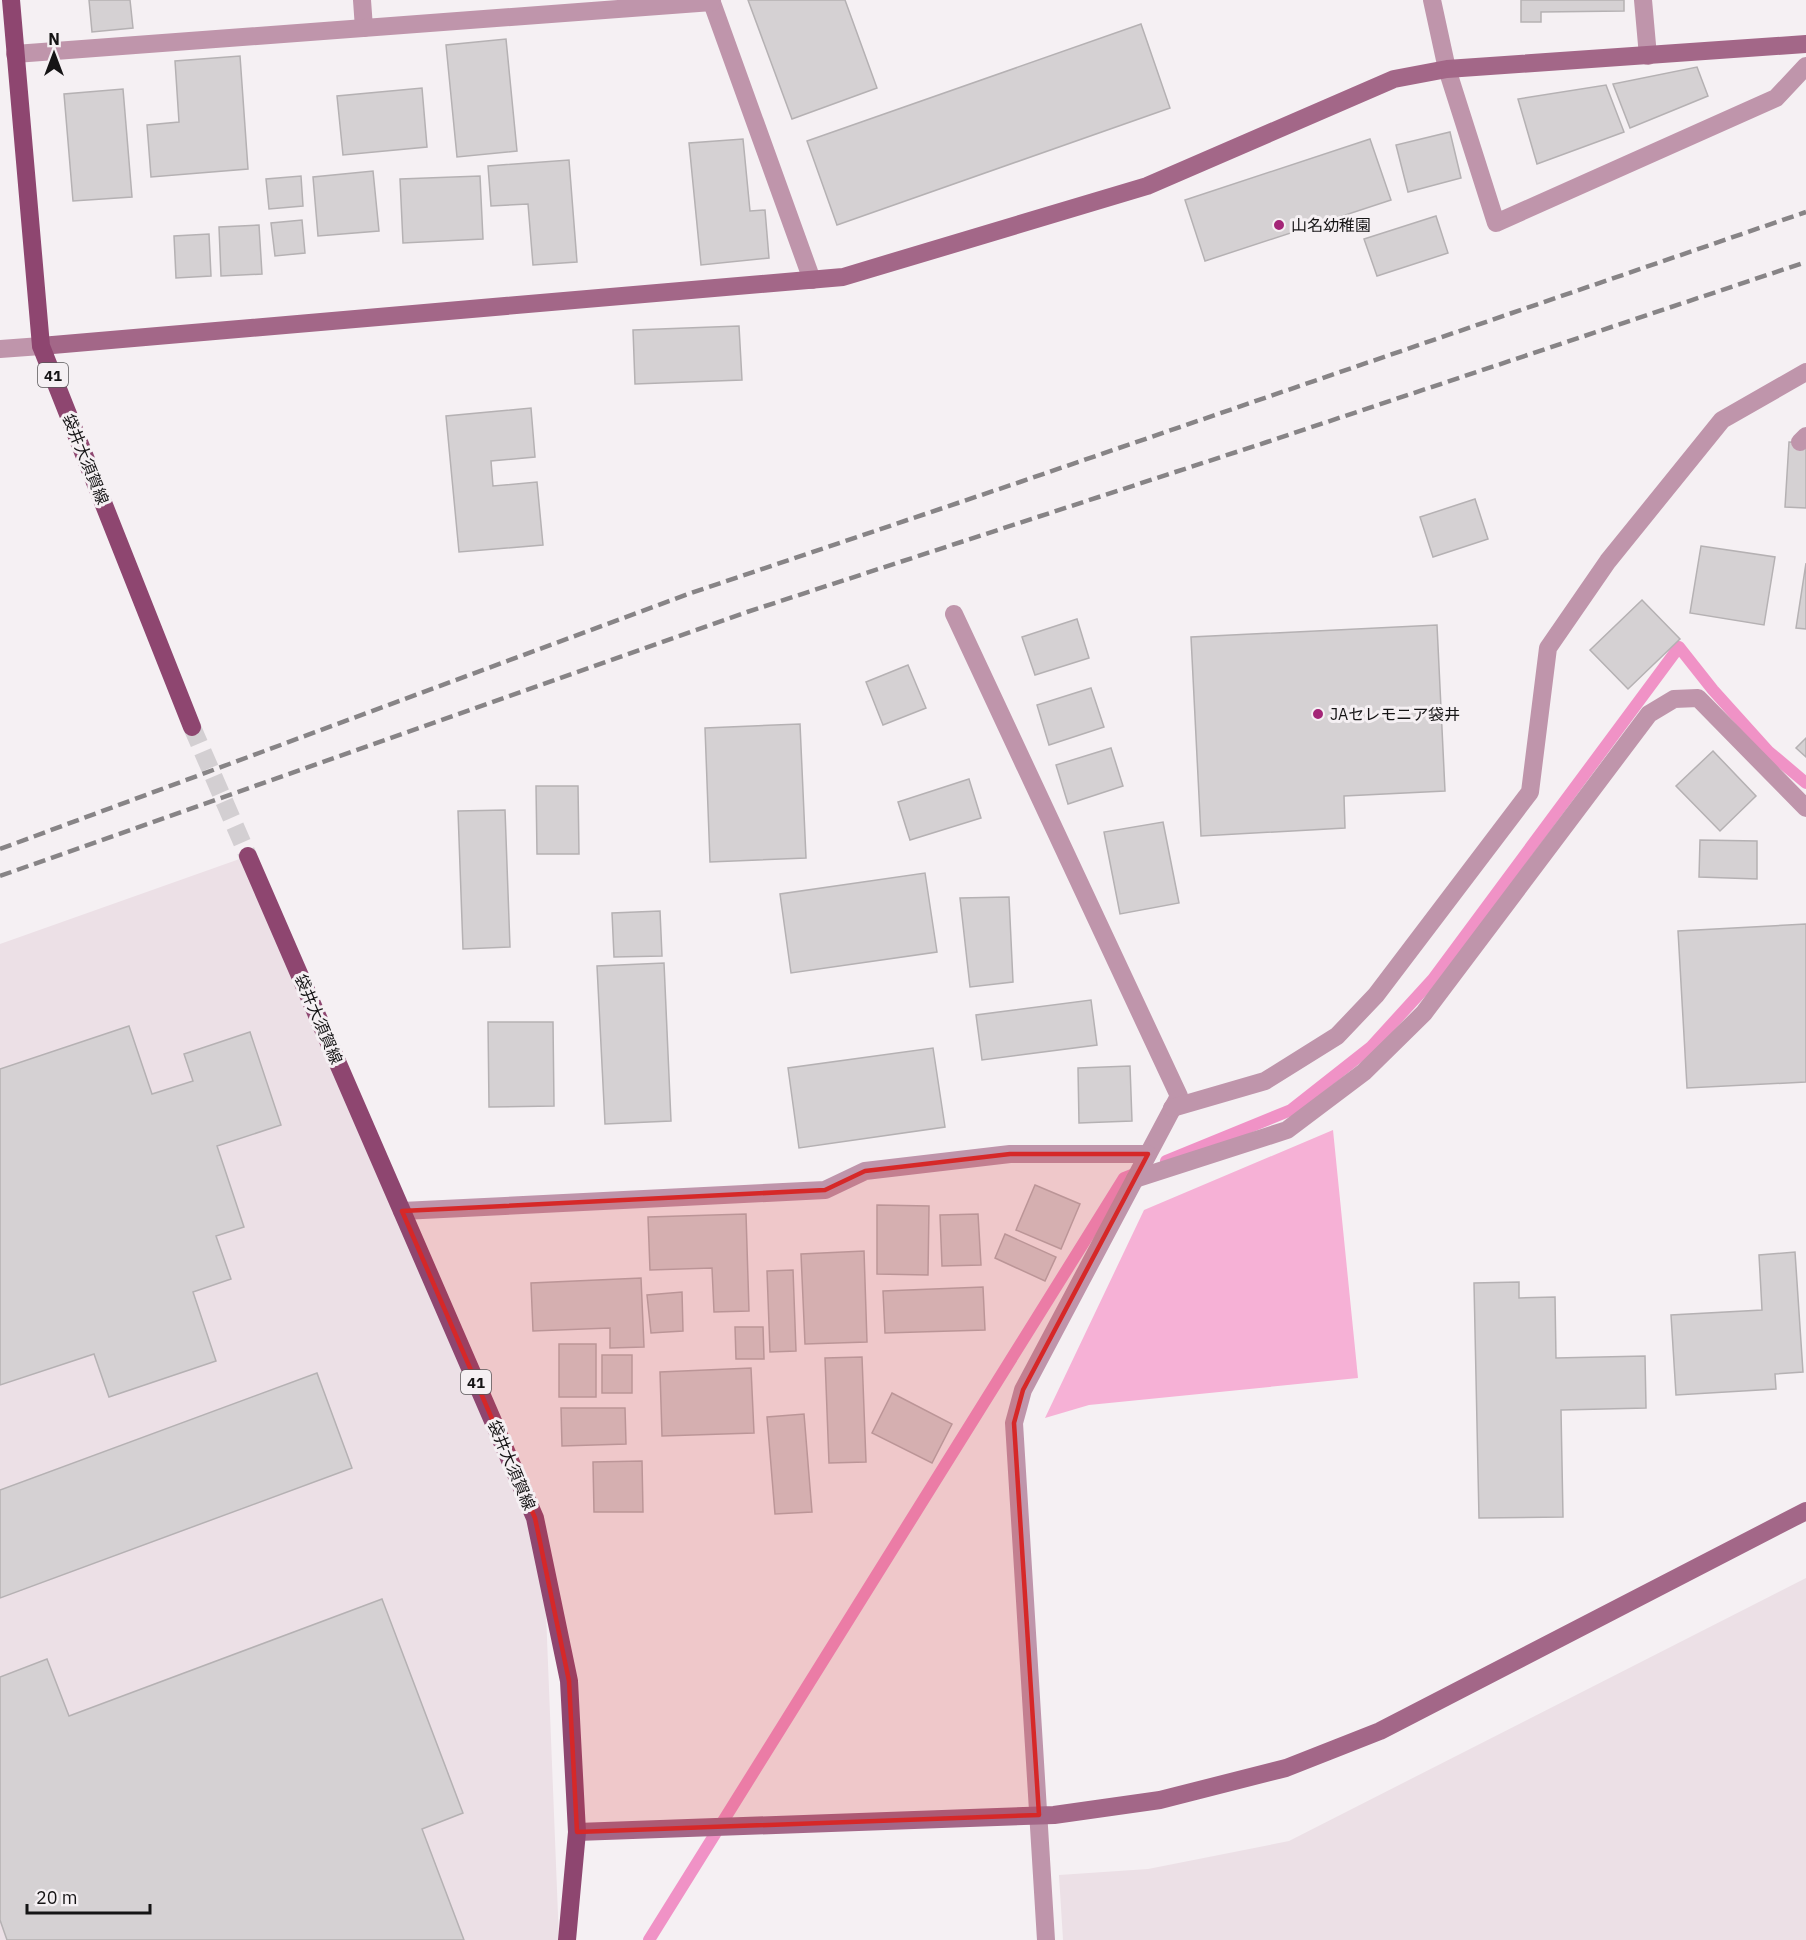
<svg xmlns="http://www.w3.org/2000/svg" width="1806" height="1940" font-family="'IBM Plex Sans','Noto Sans JP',sans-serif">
<rect width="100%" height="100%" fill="#f5f0f3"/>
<g fill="#ece0e6">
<path d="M248,856L544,1563L559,1940H0V944Z"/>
<path d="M1806,1578V1940H1063L1059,1875L1148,1869L1289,1841Z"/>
</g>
<path fill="#f6b1d6" d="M1333,1130L1358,1378L1089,1405L1045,1418L1144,1210Z"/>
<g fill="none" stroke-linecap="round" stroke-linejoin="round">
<g stroke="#f092c6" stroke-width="12">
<path d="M1166,1161L1291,1110L1371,1047L1433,979L1679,647L1713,690L1768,751L1806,783"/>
<path d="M649,1940L1124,1178L1139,1172"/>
</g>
</g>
<g fill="#d5d1d3" stroke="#b5b1b3" stroke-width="1.5">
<path d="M89,0H130L133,28L92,32Z"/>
<path d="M748,0H845L877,88L792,119Z"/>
<path d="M1521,0H1624V11L1541,12V22H1521Z"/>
<path d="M1141,24L1170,108L837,225L807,141Z"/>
<path d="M506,39L517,151L457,157L446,45Z"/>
<path d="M240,56L248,169L151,177L147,125L179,122L175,61Z"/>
<path d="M1697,67L1708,96L1630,128L1613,84Z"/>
<path d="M1606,85L1624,132L1537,164L1518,99Z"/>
<path d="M422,88L427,147L343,155L337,96Z"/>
<path d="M123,89L132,197L73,201L64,94Z"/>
<path d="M1450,132L1461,178L1408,192L1396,145Z"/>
<path d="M743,139L750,211L765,210L769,258L701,265L689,143Z"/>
<path d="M1370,139L1391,200L1205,261L1185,200Z"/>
<path d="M569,160L577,262L533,265L528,204L491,206L488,166Z"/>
<path d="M373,171L379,231L318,236L313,177Z"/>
<path d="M301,176L303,206L269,209L266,179Z"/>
<path d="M480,176L483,239L403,243L400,179Z"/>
<path d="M1436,216L1448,253L1377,276L1364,239Z"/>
<path d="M302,220L305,253L275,256L271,223Z"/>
<path d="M259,225L262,274L221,276L219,227Z"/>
<path d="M209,234L211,276L176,278L174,236Z"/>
<path d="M739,326L742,380L635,384L633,330Z"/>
<path d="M531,408L535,457L491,461L493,486L537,482L543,545L459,552L446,416Z"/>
<path d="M1789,442L1806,443V508L1785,507Z"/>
<path d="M1475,499L1488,539L1433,557L1420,517Z"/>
<path d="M1701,546L1775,557L1764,625L1690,613Z"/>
<path d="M1806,563V629L1796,628Z"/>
<path d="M1642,600L1680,639L1628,689L1590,650Z"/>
<path d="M1077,619L1089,658L1035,675L1022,637Z"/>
<path d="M1437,625L1445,791L1344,796L1345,828L1201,836L1191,637Z"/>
<path d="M908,665L926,708L883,725L866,682Z"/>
<path d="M1091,688L1104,727L1049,745L1037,705Z"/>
<path d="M800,724L806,858L710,862L705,728Z"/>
<path d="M1806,738V757L1796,748Z"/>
<path d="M1111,748L1123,786L1068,804L1056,765Z"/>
<path d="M1713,751L1756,796L1720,831L1676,786Z"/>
<path d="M969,779L981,818L910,840L898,802Z"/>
<path d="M536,786H578L579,854H537Z"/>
<path d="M505,810L510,947L463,949L458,811Z"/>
<path d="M1163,822L1179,903L1120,914L1104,832Z"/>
<path d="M1700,840L1757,841V879L1699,877Z"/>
<path d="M925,873L937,952L791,973L780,894Z"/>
<path d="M1009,897L1013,982L970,987L960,898Z"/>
<path d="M660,911L662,956L614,957L612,913Z"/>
<path d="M1806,924V1082L1687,1088L1678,931Z"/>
<path d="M664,963L671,1121L605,1124L597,966Z"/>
<path d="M1091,1000L1097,1045L982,1060L976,1015Z"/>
<path d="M488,1022H553L554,1106L489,1107Z"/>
<path d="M129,1026L152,1094L193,1081L184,1054L250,1032L281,1125L217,1146L244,1227L216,1236L231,1279L193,1292L216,1361L109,1397L94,1354L0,1385V1069Z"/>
<path d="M933,1048L945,1127L799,1148L788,1068Z"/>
<path d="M1130,1066L1132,1121L1079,1123L1078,1068Z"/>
<path d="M1035,1185L1080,1204L1061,1249L1016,1230Z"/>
<path d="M877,1205L929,1206L928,1275L877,1274Z"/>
<path d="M746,1214L749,1311L714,1312L712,1268L650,1270L648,1217Z"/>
<path d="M978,1214L981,1265L942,1266L940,1215Z"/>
<path d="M1005,1234L1056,1257L1045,1281L995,1258Z"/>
<path d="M864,1251L867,1342L805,1344L801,1254Z"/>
<path d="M1795,1252L1803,1372L1775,1374L1776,1389L1676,1395L1671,1315L1762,1310L1759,1255Z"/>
<path d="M793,1270L796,1351L770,1352L767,1271Z"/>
<path d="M641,1278L644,1347L610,1348V1328L533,1331L531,1283Z"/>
<path d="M1519,1282V1298L1555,1297L1556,1358L1645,1356L1646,1408L1561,1410L1563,1517L1479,1518L1474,1283Z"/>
<path d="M983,1287L985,1330L885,1333L883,1291Z"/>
<path d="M682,1292L683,1331L651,1333L647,1295Z"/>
<path d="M735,1327H763L764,1359H736Z"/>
<rect x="559" y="1344" width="37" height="53"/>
<rect x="602" y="1355" width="30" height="38"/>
<path d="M862,1357L866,1462L829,1463L825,1358Z"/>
<path d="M751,1368L754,1433L662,1436L660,1372Z"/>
<path d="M317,1373L352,1468L0,1598V1490Z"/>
<path d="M892,1393L952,1424L932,1463L872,1433Z"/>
<path d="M561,1408H625L626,1444L562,1446Z"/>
<path d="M804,1414L812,1512L775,1514L767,1417Z"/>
<path d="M642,1461L643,1512H594L593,1462Z"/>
<path d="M382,1599L463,1813L422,1829L464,1940H7L0,1920V1677L47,1659L69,1716Z"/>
</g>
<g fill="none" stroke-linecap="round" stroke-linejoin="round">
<path stroke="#d3cfd2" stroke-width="18" stroke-dasharray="18 9" stroke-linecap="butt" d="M192,727L248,856"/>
<g stroke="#bf95ab" stroke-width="18">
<path d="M362,0L364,28"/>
<path d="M711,0L812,280"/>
<path d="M1432,0L1447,69L1496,223L1776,98L1806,66"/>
<path d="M1643,0L1648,56"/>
<path d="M15,54L712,2"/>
<path d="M0,349L41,346"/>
<path d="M1800,442L1806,436"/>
<path d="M954,614L1179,1096L1023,1390L1014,1423L1046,1940"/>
<path d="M1172,1108L1265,1081L1337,1036L1376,995L1530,792L1548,648L1608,561L1722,420L1806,372"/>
<path d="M1135,1179L1287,1130L1364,1072L1424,1013L1649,714L1674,699L1698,698L1806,808"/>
<path d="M402,1211L825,1190L865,1171L1010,1154H1148"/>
</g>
<g stroke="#a36788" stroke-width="18">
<path d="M41,346L843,277L1147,186L1394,79L1447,69L1806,44"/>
<path d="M577,1832L1054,1815L1160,1800L1286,1768L1380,1731L1806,1511"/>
</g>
<g stroke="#8e4670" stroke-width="18">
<path d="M11,0L41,346L192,727"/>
<path d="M248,856L535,1518L569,1681L577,1832L567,1940"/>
</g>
<g stroke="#878486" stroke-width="4.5" stroke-dasharray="12 6" stroke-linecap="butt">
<path d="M0,849L688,594L1020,482L1806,212"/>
<path d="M0,876L747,612L1267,442L1806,262"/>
</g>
</g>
<path fill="#d62828" fill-opacity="0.2" stroke="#d62828" stroke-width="4.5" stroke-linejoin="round" d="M1010,1154H1148L1023,1390L1014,1423L1039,1815L577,1832L569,1681L535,1518L402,1211L825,1190L865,1171Z"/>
<g fill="#a42577" stroke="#f5f0f3" stroke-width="2">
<circle cx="1279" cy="225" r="6"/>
<circle cx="1318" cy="714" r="6"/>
</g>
<g text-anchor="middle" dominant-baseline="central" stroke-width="6" stroke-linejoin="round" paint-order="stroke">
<g fill="#f5f0f3" stroke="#585658" stroke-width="1.5">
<rect x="38" y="363" width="30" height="24" rx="4.5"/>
<rect x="461" y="1370" width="30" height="24" rx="4.5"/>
</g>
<g font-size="15" font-weight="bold" fill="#151415">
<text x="53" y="375">41</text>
<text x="476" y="1382">41</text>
</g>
<g font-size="16" fill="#151415" stroke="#f5f0f3" text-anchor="start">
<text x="1291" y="225">山名幼稚園</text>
<text x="1330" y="714">JAセレモニア袋井</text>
</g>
<g font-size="16" fill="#151415" stroke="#f5f0f3">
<text transform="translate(86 459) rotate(68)">袋井大須賀線</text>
<text transform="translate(319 1019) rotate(67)">袋井大須賀線</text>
<text transform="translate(512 1465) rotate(67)">袋井大須賀線</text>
</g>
</g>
<g transform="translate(54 54)" stroke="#f5f0f3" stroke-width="4.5" paint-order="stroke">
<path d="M0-4.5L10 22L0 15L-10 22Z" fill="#151415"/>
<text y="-9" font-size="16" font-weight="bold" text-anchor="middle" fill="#151415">N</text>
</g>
<path d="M27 1904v9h123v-9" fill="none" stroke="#151415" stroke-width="3"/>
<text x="36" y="1904" font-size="18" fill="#151415" stroke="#f5f0f3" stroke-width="4.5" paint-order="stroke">20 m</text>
</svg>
